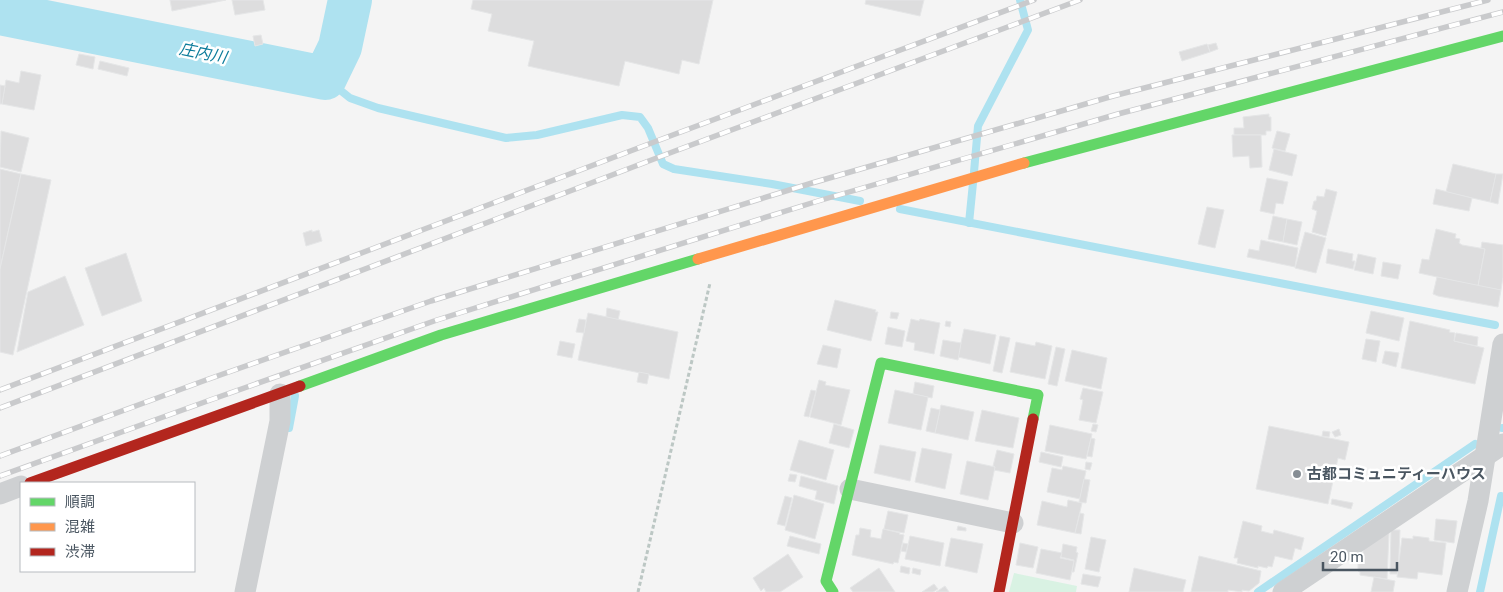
<svg xmlns="http://www.w3.org/2000/svg" width="1503" height="592" font-family="Roboto,'Noto Sans JP',sans-serif">
<rect width="100%" height="100%" fill="#f4f4f4"/>
<path fill="#d9f2e3" d="M1014,573L1077,586L1076,592H1009Z"/>
<g fill="none" stroke-linecap="round" stroke-linejoin="round">
<g stroke="#aee2f0" stroke-width="8">
<path d="M325,78L350,98L378,108L506,138L537,135L622,115L640,117L648,128L663,164L674,169L772,184L860,201"/>
<path d="M974,172L978,126L1028,30L1020,0"/>
<path d="M900,209L1495,325"/>
<path d="M969,223L973,183"/>
<path d="M289,428L295,396"/>
<path d="M1502,428H1503"/>
<path d="M1258,592L1475,444"/>
<path d="M1480,592L1501,496"/>
</g>
<path stroke="#aee2f0" stroke-width="44" d="M0,13L325,78L340,47L350,0"/>
</g>
<g fill="#ddddde" stroke="#e5e6e7">
<path d="M170,0H226L172,11Z"/>
<path d="M232,0H263L265,10L235,15Z"/>
<path d="M473,0H713L699,64L682,60L679,74L625,61L619,86L528,66L534,41L488,31L492,14L471,9Z"/>
<path d="M866,0H924L920,16L865,4Z"/>
<path d="M261,35L263,44L255,46L253,36Z"/>
<path d="M1216,43L1218,49L1210,52L1208,45Z"/>
<path d="M1207,44L1210,52L1182,61L1179,52Z"/>
<path d="M79,54L95,57L93,69L76,65Z"/>
<path d="M100,61L129,68L127,76L98,69Z"/>
<path d="M21,71L41,75L34,110L2,104L6,80L19,83Z"/>
<path d="M0,85L5,86L2,104H0Z"/>
<path d="M1269,114V117H1271V131H1266V135H1234V128H1244L1243,117Z"/>
<path d="M1,131L29,138L21,172L0,167Z"/>
<path d="M1277,131L1290,134L1285,151L1272,148Z"/>
<path d="M1232,135H1261L1262,167L1250,168L1249,156L1233,157Z"/>
<path d="M1274,149L1297,155L1292,176L1269,170Z"/>
<path d="M1453,164L1496,174L1490,202L1446,192Z"/>
<path d="M0,169L21,174L0,269Z"/>
<path d="M21,174L51,180L13,355L0,352V269Z"/>
<path d="M1496,174H1503L1498,204L1490,202Z"/>
<path d="M1267,178L1288,182L1283,204L1276,203L1274,214L1260,211Z"/>
<path d="M1326,189L1337,192L1326,236L1312,232L1317,211L1312,209L1314,201H1316L1317,196L1324,197Z"/>
<path d="M1436,189L1472,198L1469,211L1433,204Z"/>
<path d="M1207,207L1224,210L1215,248L1198,244Z"/>
<path d="M1273,216L1287,219L1283,242L1268,239Z"/>
<path d="M1287,219L1302,222L1297,245L1283,242Z"/>
<path d="M1436,229L1456,234L1455,238L1460,239L1459,243L1462,245L1485,249L1478,286L1419,273L1422,259L1429,260Z"/>
<path d="M312,230V232L319,230L322,241L306,246L303,233Z"/>
<path d="M1305,232L1326,238L1316,273L1295,268Z"/>
<path d="M1261,240L1298,248L1295,267L1247,257L1249,249L1259,251Z"/>
<path d="M1482,242L1503,245V277L1501,290L1478,286L1485,249L1481,248Z"/>
<path d="M1328,249L1353,254L1352,261H1355L1353,269L1326,263Z"/>
<path d="M126,253L142,301L102,316L85,268Z"/>
<path d="M1358,254L1376,258L1373,274L1354,270Z"/>
<path d="M1383,262L1401,265L1398,279L1381,276Z"/>
<path d="M65,276L84,325L17,352L28,292Z"/>
<path d="M1437,277L1501,290L1498,307L1438,296L1433,294Z"/>
<path d="M835,300L876,310L875,312H878L871,341L827,330Z"/>
<path d="M607,308L620,311L618,320L606,317Z"/>
<path d="M1371,311L1404,318L1399,341L1366,333Z"/>
<path d="M891,312L899,313L897,319L890,318Z"/>
<path d="M588,313L678,332L669,379L578,360Z"/>
<path d="M579,319L586,320L584,333L576,332Z"/>
<path d="M911,319L919,321L920,319L940,323L934,354L914,350L915,343L906,341Z"/>
<path d="M946,321L951,322L950,327L945,326Z"/>
<path d="M1410,321L1450,330L1449,332L1455,333L1454,341L1484,348L1475,384L1401,368Z"/>
<path d="M888,327L905,331L902,347L885,344Z"/>
<path d="M964,329L996,335L990,364L958,357Z"/>
<path d="M1456,333L1478,337L1477,346L1454,341Z"/>
<path d="M1000,336L1010,338L1002,373L993,371Z"/>
<path d="M1366,339L1380,341L1376,362L1362,359Z"/>
<path d="M943,340L961,343L958,360L940,356Z"/>
<path d="M560,341L575,344L572,358L557,355Z"/>
<path d="M1016,342L1035,346L1036,342L1052,346L1045,379L1010,372Z"/>
<path d="M823,345L841,349L837,368L817,364Z"/>
<path d="M1056,347L1065,349L1057,386L1048,384Z"/>
<path d="M1072,350L1107,358L1101,389L1065,381Z"/>
<path d="M1385,351L1399,353L1396,367L1382,363Z"/>
<path d="M639,372L649,374L647,384L637,382Z"/>
<path d="M819,380L826,382L825,385L850,390L841,425L810,417Z"/>
<path d="M915,382L934,386L932,398L913,394Z"/>
<path d="M1083,388L1103,392L1096,423L1079,420L1083,400L1080,399Z"/>
<path d="M811,390L816,391L809,417L804,416Z"/>
<path d="M895,390L928,397L921,430L888,423Z"/>
<path d="M941,405L974,412L968,440L935,433Z"/>
<path d="M931,408L940,410L935,433L926,431Z"/>
<path d="M982,410L1019,418L1013,448L975,441Z"/>
<path d="M834,424L854,430L849,448L829,443Z"/>
<path d="M1093,424L1098,425L1096,432L1091,431Z"/>
<path d="M1050,425L1092,434L1086,459L1045,451Z"/>
<path d="M1269,426L1349,442L1345,460L1338,458L1328,504L1256,489Z"/>
<path d="M1339,429L1341,435L1335,437L1332,432Z"/>
<path d="M1323,431L1330,432L1329,437L1322,436Z"/>
<path d="M1091,438L1095,439L1092,457L1087,456Z"/>
<path d="M799,440L834,450L826,480L790,470Z"/>
<path d="M880,445L916,452L910,481L874,473Z"/>
<path d="M922,448L952,454L945,489L915,482Z"/>
<path d="M997,450L1014,454L1010,473L994,470L995,467L993,466Z"/>
<path d="M1041,452L1063,457L1061,467L1039,462Z"/>
<path d="M967,461L995,467L988,500L960,494Z"/>
<path d="M1086,462L1092,463L1090,470L1085,469Z"/>
<path d="M1063,466L1086,471L1080,499L1047,492L1052,468L1062,470Z"/>
<path d="M790,474L797,475L795,482L788,481Z"/>
<path d="M801,476L838,486L834,504L815,499L817,491L799,486Z"/>
<path d="M1084,479L1090,480L1086,503L1079,502Z"/>
<path d="M794,495L824,504L815,539L785,530Z"/>
<path d="M785,496L792,498L785,526L777,524Z"/>
<path d="M1332,499L1353,503L1351,509L1331,504Z"/>
<path d="M1068,500L1082,503L1075,533L1037,525L1042,501L1067,507Z"/>
<path d="M888,511L908,515L904,533L884,529Z"/>
<path d="M1080,513L1084,514L1081,534L1075,533Z"/>
<path d="M1436,519L1457,521L1454,543L1434,540Z"/>
<path d="M1243,521L1262,526L1261,531L1273,534L1274,530L1304,538L1301,550L1295,548L1292,560L1275,556L1272,567L1268,566L1267,568L1258,566V568L1237,563L1238,558H1234Z"/>
<path d="M958,526L966,528V531L957,530Z"/>
<path d="M860,528L871,530L870,537L881,539L883,529L900,533L899,534L904,535L898,563L894,562L893,564L852,555L856,535H859Z"/>
<path d="M1391,530H1400L1398,574H1390Z"/>
<path d="M1389,533L1387,579L1360,575V572L1358,571V553H1363V547Z"/>
<path d="M790,536L821,544L819,554L787,546Z"/>
<path d="M910,536L944,543L940,566L905,559Z"/>
<path d="M1413,536L1429,538V541L1446,543L1442,575L1418,572L1417,579L1397,577L1402,538L1413,539Z"/>
<path d="M1091,537L1106,540L1099,572L1085,569Z"/>
<path d="M951,538L983,544L977,573L945,566Z"/>
<path d="M903,543L908,544L906,552L901,551Z"/>
<path d="M1020,543L1038,547L1033,568L1016,565Z"/>
<path d="M1063,544L1077,547L1076,552L1078,553L1074,572H1072L1074,560L1061,557Z"/>
<path d="M1041,549L1062,553L1060,558L1074,561L1070,580L1036,573Z"/>
<path d="M788,554L803,577L780,592H766L764,588L761,591L753,578Z"/>
<path d="M1199,556L1261,571L1259,583L1249,591L1242,590V592L1228,590V592H1191Z"/>
<path d="M901,566L910,568L909,574L900,572Z"/>
<path d="M879,568L895,592H853L850,588Z"/>
<path d="M913,568L921,570L920,575L912,573Z"/>
<path d="M1134,568L1186,580L1183,592H1129Z"/>
<path d="M1083,574L1101,577L1098,587L1081,584Z"/>
<path d="M1374,577L1395,581L1393,592H1371Z"/>
<path d="M934,584L938,589L933,592H922Z"/>
<path d="M945,586L949,592H936Z"/>
</g>
<g fill="none" stroke-linecap="round" stroke-linejoin="round">
<path stroke="#bcc7c4" stroke-width="3" stroke-dasharray="4 2.5" stroke-linecap="butt" d="M638,592L710,283"/>
<g stroke="#ced0d2" stroke-width="21">
<path d="M850,489L1013,523"/>
<path d="M0,494L21,486"/>
<path d="M245,592L280,421V394"/>
<path d="M1283,592L1503,444"/>
<path d="M1457,592L1478,501L1503,344"/>
</g>
<g stroke="#63d668" stroke-width="11">
<path d="M1024,163L1503,36"/>
<path d="M300,386L441,335L698,259"/>
<path d="M833,592L826,581L881,363L1038,395L1033,419"/>
</g>
<path stroke="#ff974d" stroke-width="11" d="M698,259L1024,163"/>
<g stroke="#b3261e" stroke-width="11">
<path d="M30,483L300,386"/>
<path d="M999,592L1033,419"/>
</g>
<g stroke="#c9cacc" stroke-width="5.5">
<g id="rail">
<path d="M0,390L670,136L1034,0"/>
<path d="M0,408L675,151L1080,0"/>
<path d="M0,456L206,380L431,301L812,183L1113,96L1488,0"/>
<path d="M0,476L213,399L437,320L818,201L1118,114L1503,12"/>
</g>
</g>
<use href="#rail" stroke="#fff" stroke-width="4" stroke-dasharray="11" stroke-linecap="butt"/>
</g>
<circle fill="#868d94" stroke="#fff" stroke-width="2" cx="1297" cy="474" r="5"/>
<g text-anchor="middle" dominant-baseline="central" stroke-width="5" stroke-linejoin="round" paint-order="stroke">
<g font-size="15" font-weight="bold" fill="#4a5661" stroke="#fff" text-anchor="start">
<text x="1307" y="474">古都コミュニティーハウス</text>
</g>
<g font-size="16" font-style="italic" fill="#0c7c9b" stroke="#fff">
<text transform="translate(203 53) rotate(11)">庄内川</text>
</g>
</g>
<rect x="20" y="482" width="175" height="90" fill="#ffffff" stroke="#b7bbc0"/>
<rect x="30" y="498" width="25" height="8" fill="#63d668" stroke="#b7bbc0"/>
<text x="65" y="507" font-size="15" fill="#4a5661">順調</text>
<rect x="30" y="523" width="25" height="8" fill="#ff974d" stroke="#b7bbc0"/>
<text x="65" y="532" font-size="15" fill="#4a5661">混雑</text>
<rect x="30" y="548" width="25" height="8" fill="#b3261e" stroke="#b7bbc0"/>
<text x="65" y="557" font-size="15" fill="#4a5661">渋滞</text>
<path d="M1323 562v8h74v-8" fill="none" stroke="#4a5661" stroke-width="2.5"/>
<text x="1330" y="562" font-size="15" fill="#4a5661" stroke="#ffffff" stroke-width="4" paint-order="stroke">20 m</text>
</svg>
